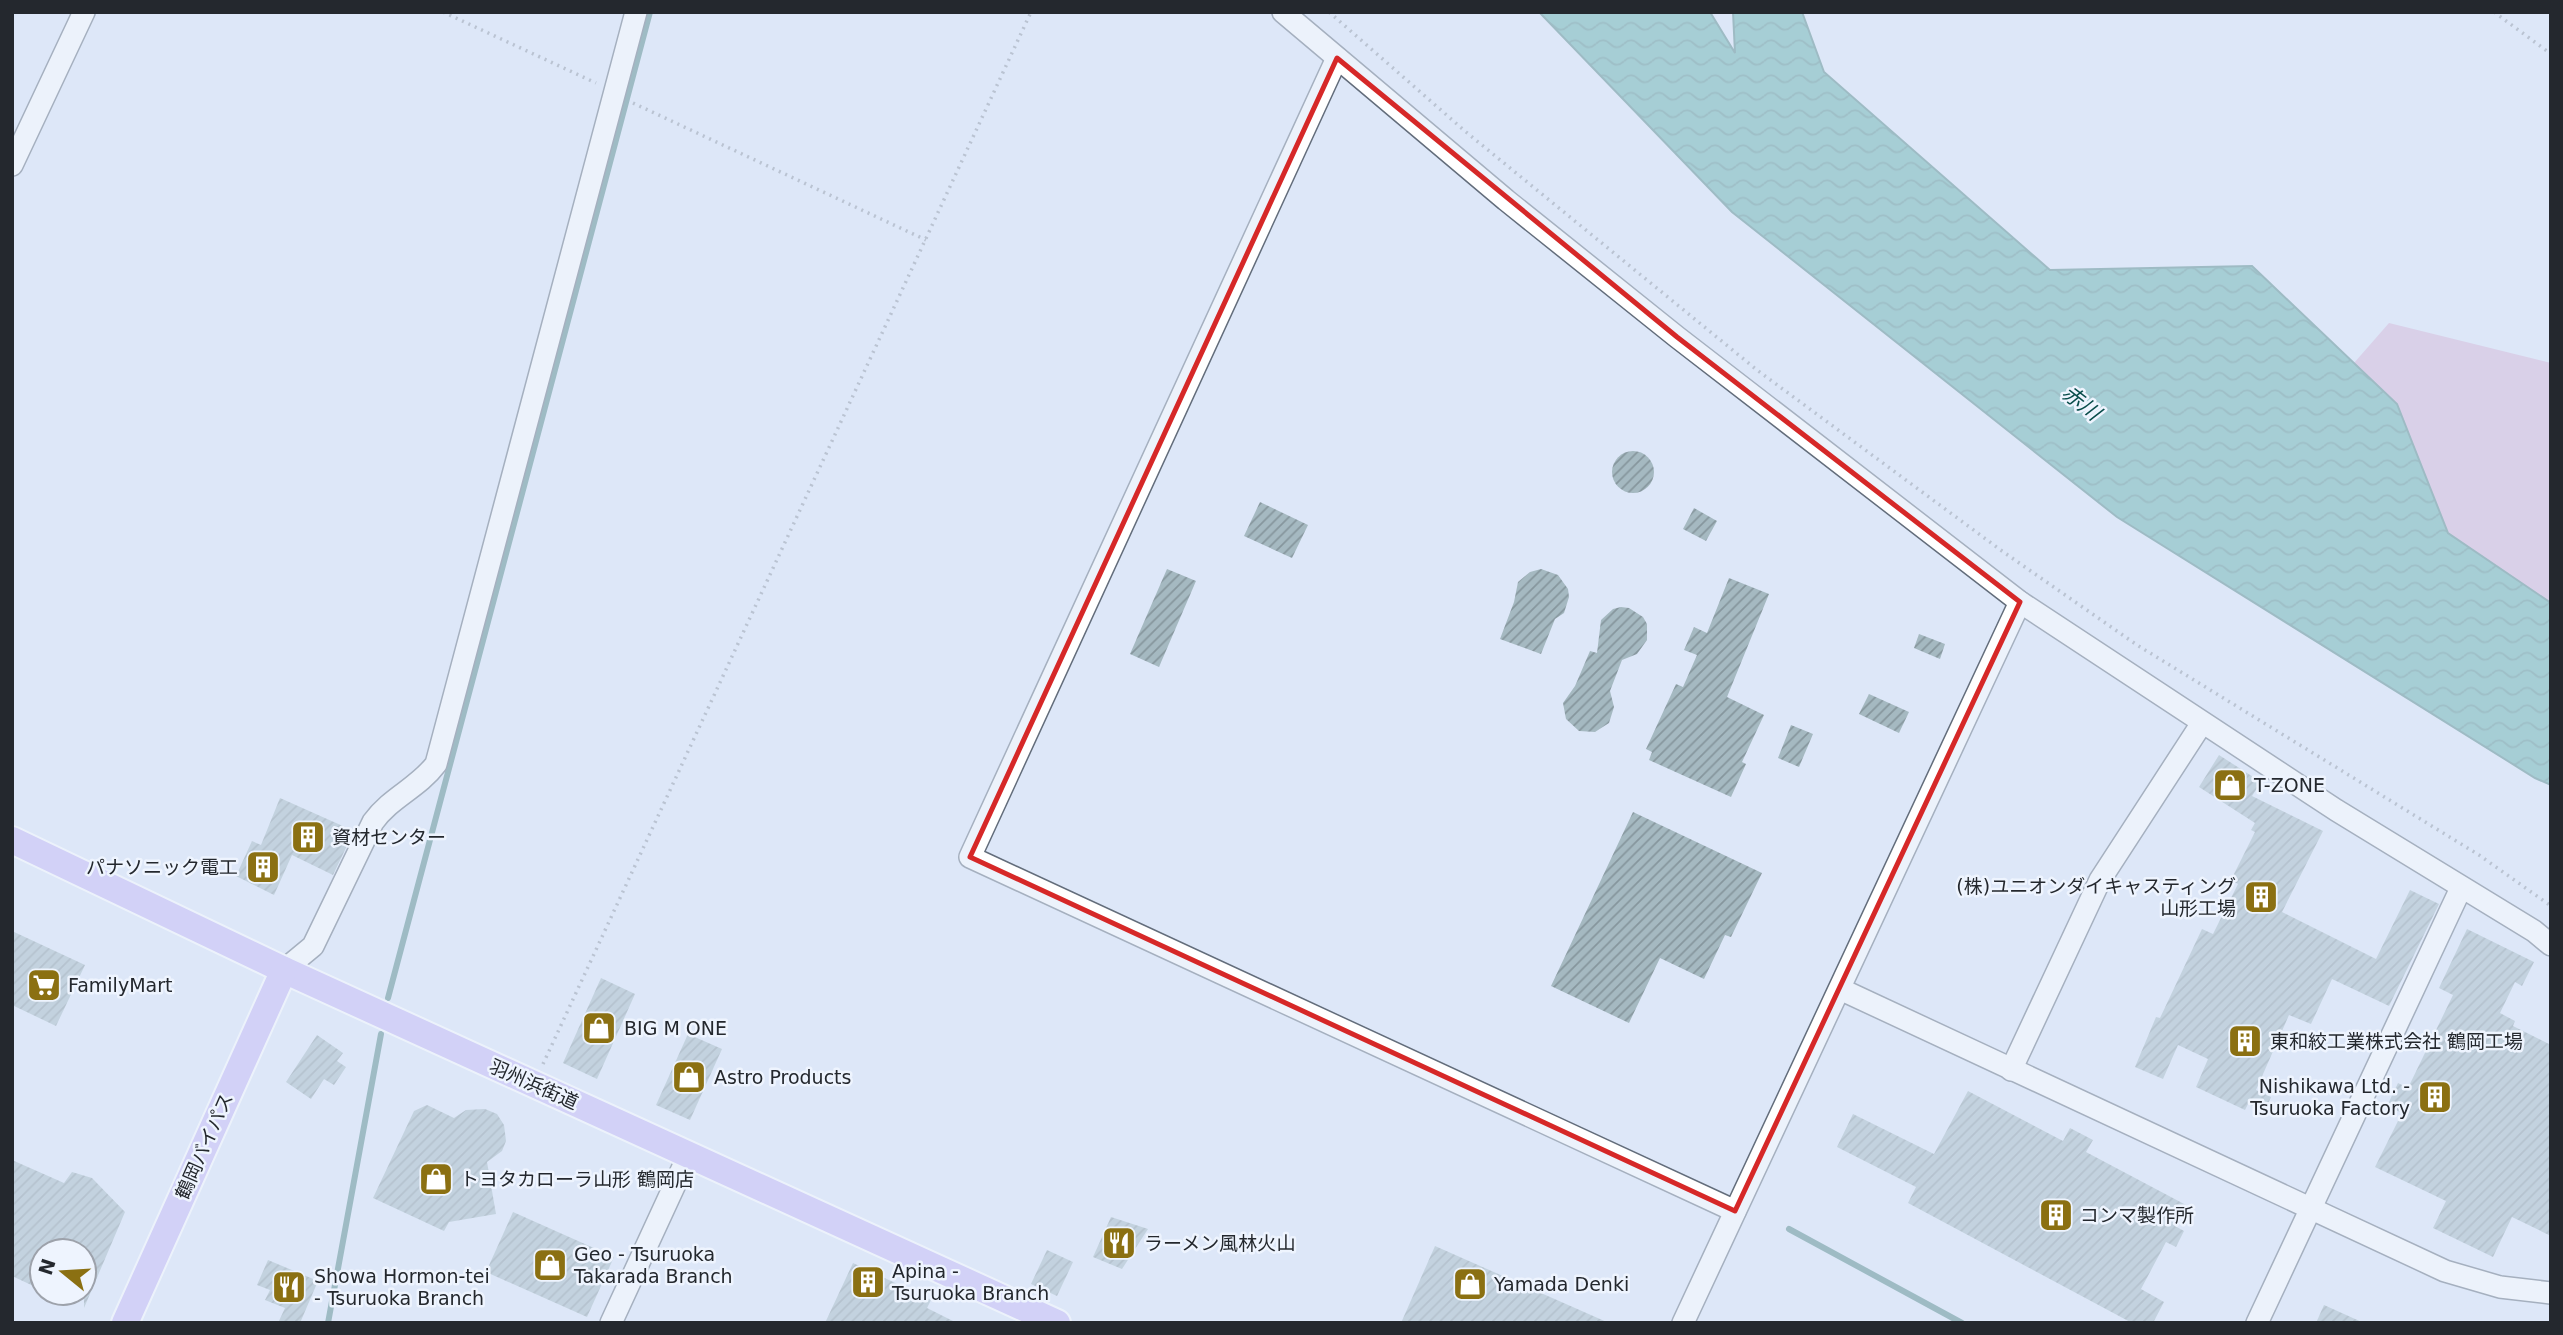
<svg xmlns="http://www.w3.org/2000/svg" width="2563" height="1335" font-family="'DejaVu Sans','Noto Sans JP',sans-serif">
<defs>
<pattern id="water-waves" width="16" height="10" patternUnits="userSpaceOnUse" patternTransform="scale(1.75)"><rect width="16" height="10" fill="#65afab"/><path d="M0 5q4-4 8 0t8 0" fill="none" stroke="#538e8c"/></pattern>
<pattern id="building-hatch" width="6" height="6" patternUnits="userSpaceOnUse" patternTransform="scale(1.75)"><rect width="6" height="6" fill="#a5b9c1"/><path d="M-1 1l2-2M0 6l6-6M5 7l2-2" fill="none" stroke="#86969d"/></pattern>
</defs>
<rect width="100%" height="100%" fill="#dde7f8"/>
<path fill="#d6b3d6" d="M2389,323L2551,363V603L2448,533L2397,404L2354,363Z"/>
<path fill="url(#water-waves)" stroke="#528686" stroke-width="2" d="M1539,12H1710L1735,53L1733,12H1802L1824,72L2050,270L2252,266L2397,404L2448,533L2551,603V785L2535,778L2117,517L1732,212Z"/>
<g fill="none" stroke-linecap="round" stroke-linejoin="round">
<g stroke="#528686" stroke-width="6">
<path d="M388,998L650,12"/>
<path d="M1789,1229L1962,1323"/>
<path d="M328,1323L381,1034"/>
</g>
</g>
<g fill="url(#building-hatch)">
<circle cx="1633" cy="472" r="21"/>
<path d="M1260,502L1308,525L1292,558L1244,536Z"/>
<path d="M1694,508L1717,521L1706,541L1683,529Z"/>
<path d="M1167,569L1196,581L1159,667L1130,654Z"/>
<path d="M1541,569L1558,575L1568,589L1569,597L1564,613L1555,619L1541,654L1500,639L1514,602L1518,582L1530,572Z"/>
<path d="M1729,578L1769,594L1727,697L1764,715L1742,762L1746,764L1731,797L1649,760L1652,752L1646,749L1676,684L1683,687L1697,655L1684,650L1694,627L1707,633Z"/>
<path d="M1621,607L1629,608L1643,617L1647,624V640L1637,654L1622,660L1610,691L1614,707L1609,723L1595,732L1579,731L1566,719L1563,703L1575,686L1590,651L1597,653L1601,620L1613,609Z"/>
<path d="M1919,634L1945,644L1940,659L1914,648Z"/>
<path d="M1869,694L1909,712L1899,733L1859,714Z"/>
<path d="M1791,725L1813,734L1799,767L1778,758Z"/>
<path d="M2219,755L2261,782L2252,796L2323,831L2282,912L2376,959L2410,890L2439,904L2389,1006L2332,979L2311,1024L2289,1015L2256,1090L2271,1097L2265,1111L2248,1104L2245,1110L2196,1087L2208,1059L2178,1045L2163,1079L2135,1067L2156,1017L2160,1018L2202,929L2213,934L2238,884L2231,880L2255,832L2251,830L2255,823L2199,787Z"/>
<path d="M280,798L354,831L333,875L292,855L274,895L236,876L252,841L261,845Z"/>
<path d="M1633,812L1762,873L1731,937L1725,935L1704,979L1660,958L1629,1023L1551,986Z"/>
<path d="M2467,929L2534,962L2522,986L2515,982L2500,1013L2515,1021L2513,1026L2551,1045V1236L2512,1217L2493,1257L2433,1228L2446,1201L2375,1167L2402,1113L2387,1106L2398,1083L2408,1088L2453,995L2439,988Z"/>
<path d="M12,931L85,965L56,1026L12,1005Z"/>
<path d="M601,978L635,994L597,1079L563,1063Z"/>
<path d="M688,1034L722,1049L690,1120L656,1105Z"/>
<path d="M317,1035L343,1053L337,1061L346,1067L334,1085L324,1079L311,1099L286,1082Z"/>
<path d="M1968,1091L2063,1141L2070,1128L2093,1140L2086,1152L2186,1205L2175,1226L2184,1231L2176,1247L2166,1242L2141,1289L2164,1302L2153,1323H2132L1908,1203L1916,1187L1837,1147L1853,1114L1934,1154Z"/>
<path d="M427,1105L454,1118L466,1110L485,1109L497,1114L504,1125L506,1141L502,1151L487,1162L496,1214L449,1222L444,1231L373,1198L414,1111Z"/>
<path d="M12,1160L64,1183L72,1172L92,1178L125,1212L84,1308V1251H42V1290L12,1276Z"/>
<path d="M513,1212L614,1257L587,1317L486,1272Z"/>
<path d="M1111,1217L1148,1229L1122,1269L1093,1257Z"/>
<path d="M1435,1246L1609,1323H1401Z"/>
<path d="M1047,1250L1073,1262L1057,1296L1031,1284Z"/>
<path d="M268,1260L318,1281L300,1323H278L285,1308L265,1300L270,1290L257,1285Z"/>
<path d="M853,1263L931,1300L927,1308L957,1323H825Z"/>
<path d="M2324,1305L2364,1323H2316Z"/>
</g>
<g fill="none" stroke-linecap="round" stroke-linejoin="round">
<g stroke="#636d7b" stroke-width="24">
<g id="minor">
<path d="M1283,12L1506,200L1677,337L2020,602L2336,810L2534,931L2551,945"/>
<path d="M1337,58L970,857L1735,1211"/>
<path d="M12,165L84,12"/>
<path d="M284,970L313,946L373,822C391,797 418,788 436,764L636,12"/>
<path d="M1840,989L2445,1271L2500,1287L2551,1293"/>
<path d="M2011,1070L2100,880L2202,723"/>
<path d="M611,1323L689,1154"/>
<path d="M1683,1323L2020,602"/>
<path d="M2257,1323L2461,888"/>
</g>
</g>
<g stroke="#fff" stroke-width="30">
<g id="major">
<path d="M12,840L284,970L1057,1323"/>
<path d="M125,1323L284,970"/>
</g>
</g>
<g stroke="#9097a4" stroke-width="3.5" stroke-dasharray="2 5" stroke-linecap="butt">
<path d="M443,12L596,83"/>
<path d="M1329,12L1466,132L1757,370L2002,551L2137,645L2479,855L2551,906"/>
<path d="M2494,12L2551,54"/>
<path d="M633,103L926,240"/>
<path d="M543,1064L1031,12"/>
</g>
<use href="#minor" stroke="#fff" stroke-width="21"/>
<use href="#major" stroke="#c5b6f7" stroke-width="26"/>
</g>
<path d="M0 0H2563V1335H0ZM1337,58L1677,337L2020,602L1735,1211L970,857Z" fill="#dde7f8" fill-opacity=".55" fill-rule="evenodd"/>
<path fill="none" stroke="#d62828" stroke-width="5" stroke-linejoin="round" d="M1337,58L1677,337L2020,602L1735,1211L970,857Z"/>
<defs>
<g id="shop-square" transform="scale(1.75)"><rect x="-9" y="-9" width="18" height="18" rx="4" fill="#8b7012" stroke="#eef4fe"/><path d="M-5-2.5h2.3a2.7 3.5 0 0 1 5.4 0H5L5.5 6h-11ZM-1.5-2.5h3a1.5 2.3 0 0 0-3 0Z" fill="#fff"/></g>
<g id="building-square" transform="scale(1.75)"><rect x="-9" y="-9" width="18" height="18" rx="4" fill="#8b7012" stroke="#eef4fe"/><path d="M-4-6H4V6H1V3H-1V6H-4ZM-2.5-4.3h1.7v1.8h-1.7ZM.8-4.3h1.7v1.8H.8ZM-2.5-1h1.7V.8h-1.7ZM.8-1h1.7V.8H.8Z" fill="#fff"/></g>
<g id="supermarket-square" transform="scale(1.75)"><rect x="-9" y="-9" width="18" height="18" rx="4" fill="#8b7012" stroke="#eef4fe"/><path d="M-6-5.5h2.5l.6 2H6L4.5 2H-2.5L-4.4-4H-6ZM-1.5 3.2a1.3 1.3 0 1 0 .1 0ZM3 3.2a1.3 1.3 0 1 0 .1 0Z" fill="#fff"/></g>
<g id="restaurant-square" transform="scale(1.75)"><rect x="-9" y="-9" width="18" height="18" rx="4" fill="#8b7012" stroke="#eef4fe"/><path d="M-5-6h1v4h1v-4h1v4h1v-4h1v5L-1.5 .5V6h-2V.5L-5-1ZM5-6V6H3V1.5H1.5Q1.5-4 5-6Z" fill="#fff"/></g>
</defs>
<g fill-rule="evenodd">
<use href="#shop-square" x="2230" y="785"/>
<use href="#building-square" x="308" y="837"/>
<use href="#building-square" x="263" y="867"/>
<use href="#building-square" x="2261" y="897"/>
<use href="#supermarket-square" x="44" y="985"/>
<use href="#shop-square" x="599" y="1028"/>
<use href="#building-square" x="2245" y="1041"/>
<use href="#shop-square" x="689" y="1077"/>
<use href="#building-square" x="2435" y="1097"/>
<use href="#shop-square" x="436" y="1179"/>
<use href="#building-square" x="2056" y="1215"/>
<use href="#restaurant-square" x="1119" y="1243"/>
<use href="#shop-square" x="550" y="1265"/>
<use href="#building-square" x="868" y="1282"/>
<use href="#shop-square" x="1470" y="1284"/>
<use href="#restaurant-square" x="289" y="1287"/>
</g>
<g text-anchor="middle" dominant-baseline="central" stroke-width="5" stroke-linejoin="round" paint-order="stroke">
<g font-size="19" fill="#24282e" stroke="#eef4fe" text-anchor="start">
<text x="2254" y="785">T-ZONE</text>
<text x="332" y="837">資材センター</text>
<text x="238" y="867" text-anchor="end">パナソニック電工</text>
<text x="2236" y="886" text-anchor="end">(株)ユニオンダイキャスティング<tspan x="2236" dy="22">山形工場</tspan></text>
<text x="68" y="985">FamilyMart</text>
<text x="624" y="1028">BIG M ONE</text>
<text x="2270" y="1041">東和絞工業株式会社 鶴岡工場</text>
<text x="714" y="1077">Astro Products</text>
<text x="2410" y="1086" text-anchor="end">Nishikawa Ltd. -<tspan x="2410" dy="22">Tsuruoka Factory</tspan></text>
<text x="460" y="1179">トヨタカローラ山形 鶴岡店</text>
<text x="2080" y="1215">コンマ製作所</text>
<text x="1144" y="1243">ラーメン風林火山</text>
<text x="574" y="1254">Geo - Tsuruoka<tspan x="574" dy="22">Takarada Branch</tspan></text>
<text x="892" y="1271">Apina -<tspan x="892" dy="22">Tsuruoka Branch</tspan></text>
<text x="314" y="1276">Showa Hormon-tei<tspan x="314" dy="22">- Tsuruoka Branch</tspan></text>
<text x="1494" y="1284">Yamada Denki</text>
</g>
<g font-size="19" fill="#24282e" stroke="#eef4fe">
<text transform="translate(534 1084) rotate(24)">羽州浜街道</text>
<text transform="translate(204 1146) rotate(-66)">鶴岡バイパス</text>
</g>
<g font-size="21" font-style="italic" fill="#094d4b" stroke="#eef4fe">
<text transform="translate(2081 403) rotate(38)">赤川</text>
</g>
</g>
<rect width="2563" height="1335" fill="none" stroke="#24282e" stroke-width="28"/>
<g transform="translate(63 1272) rotate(288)"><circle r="33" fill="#eef4fe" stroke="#9da2ab" stroke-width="2"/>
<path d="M0-5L12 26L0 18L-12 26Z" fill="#8b7012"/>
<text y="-10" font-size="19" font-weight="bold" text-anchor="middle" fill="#24282e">N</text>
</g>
</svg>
